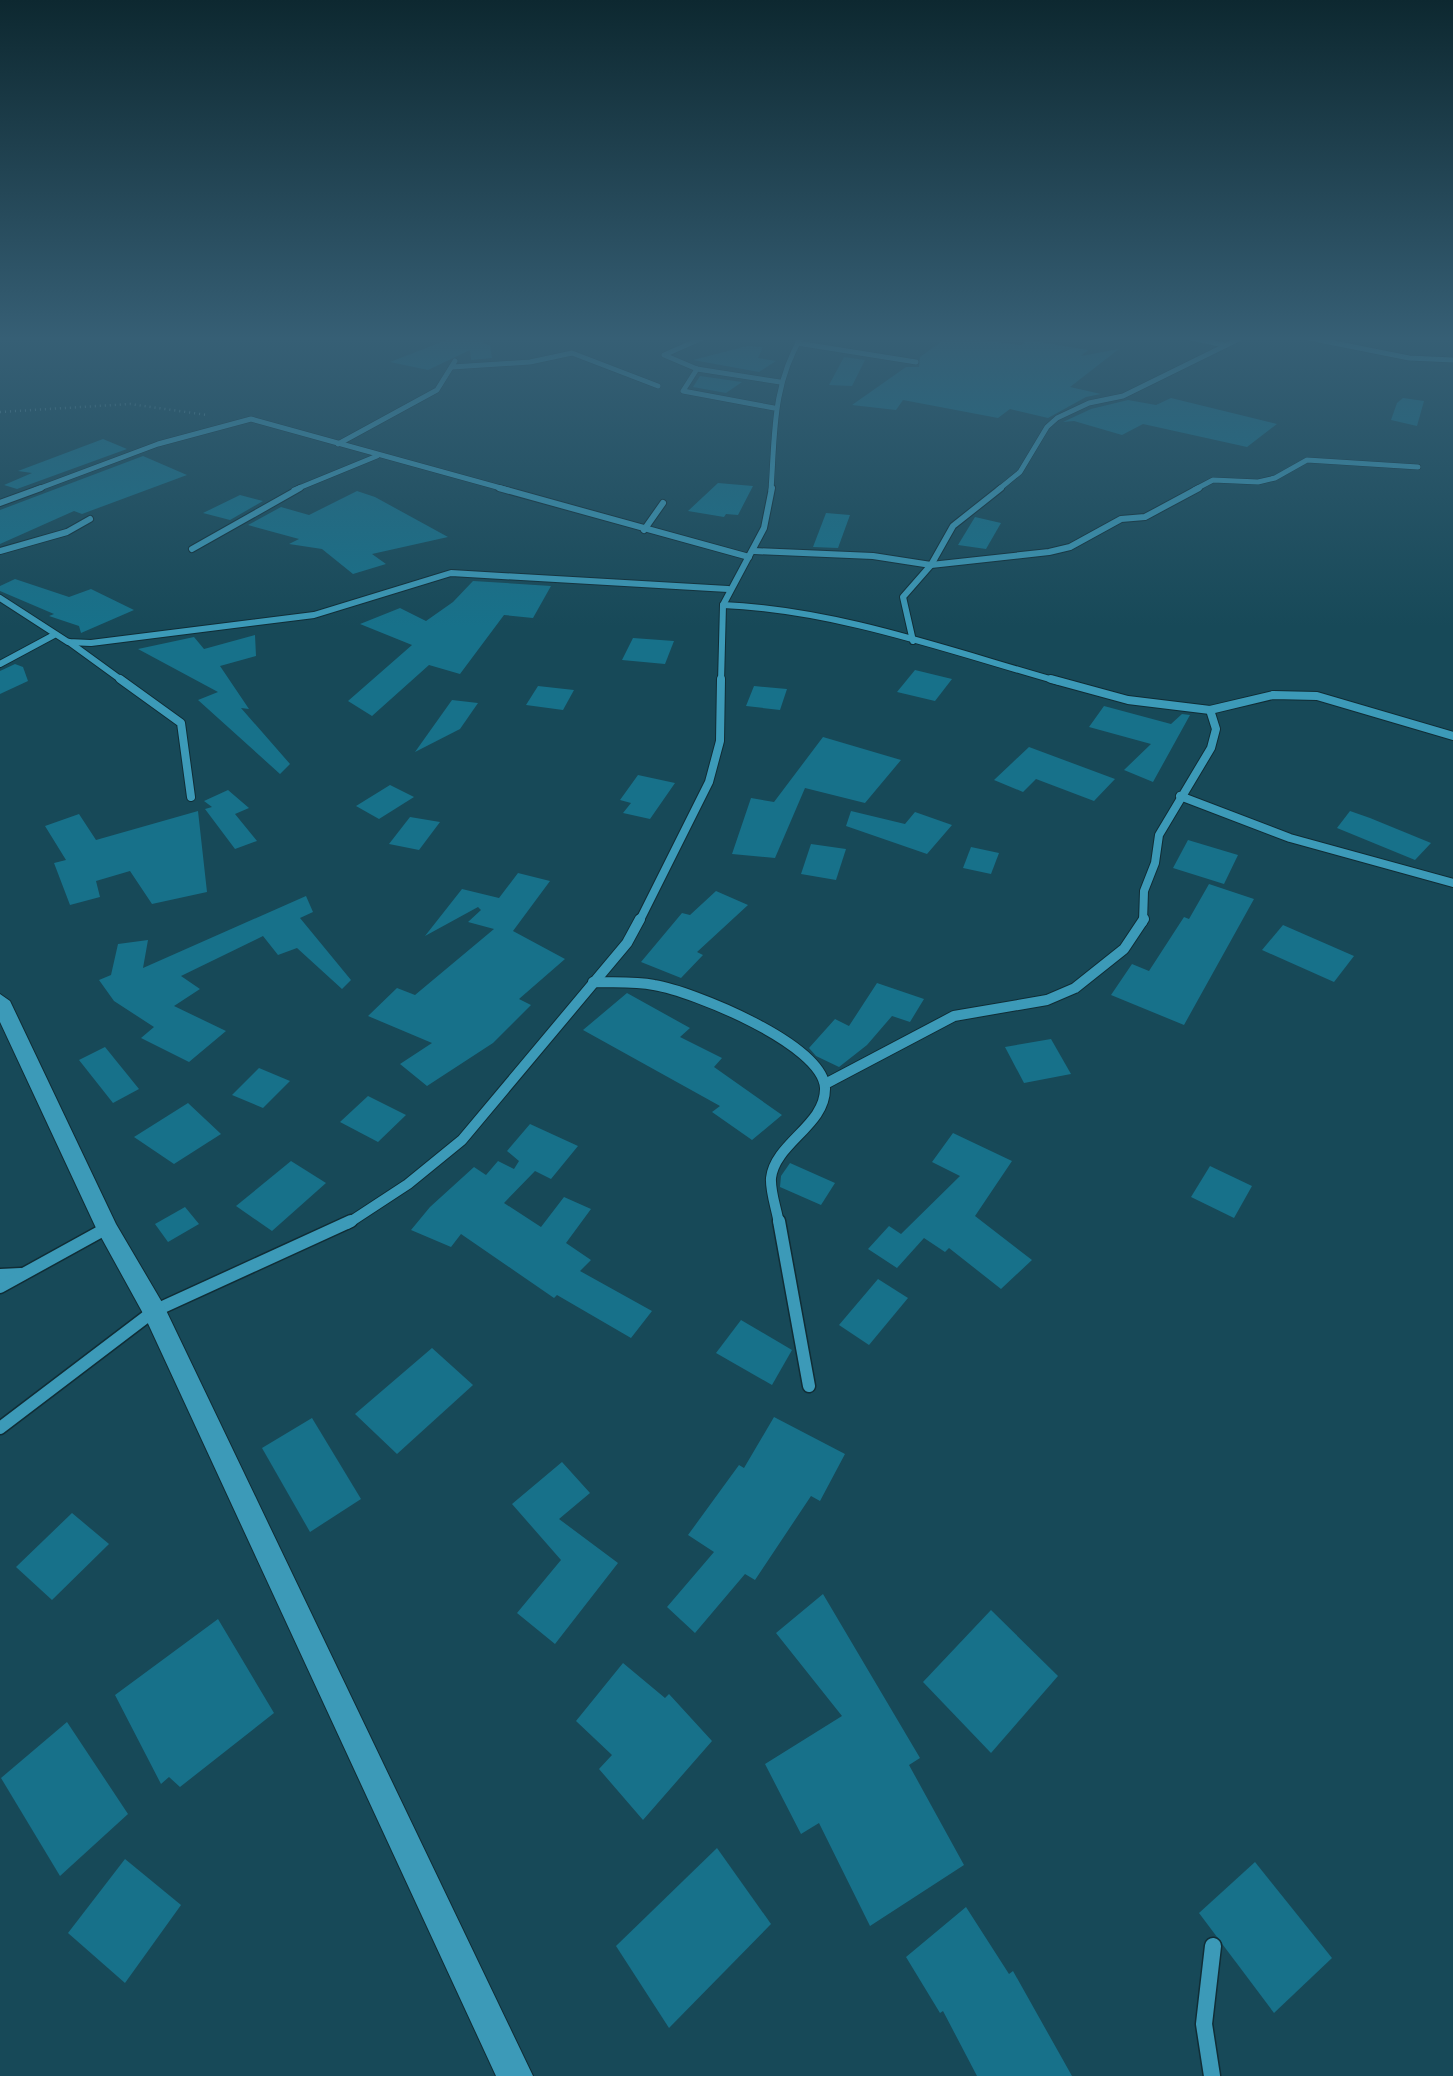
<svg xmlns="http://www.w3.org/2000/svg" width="1453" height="2076" font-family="Manrope,sans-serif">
<rect width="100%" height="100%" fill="#174958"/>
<g fill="#17718a">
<path d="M457,336H482L484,344L490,345L492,358L471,360L470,350L428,370L390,362Z"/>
<path d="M949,336L1021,345L1027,340L1088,350L1081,356L1119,349L1070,387L1101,394L1086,397L1048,418L1010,409L998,418L903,400L896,410L852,405L906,367H919L920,357Z"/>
<path d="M747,346L763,347L758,358L776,361L759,372L693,360Z"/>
<path d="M844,357L865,360L852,386L829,385Z"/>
<path d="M700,376L742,382L726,393L693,387Z"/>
<path d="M1171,398L1277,424L1247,447L1143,424L1122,435L1074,421L1063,422L1091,409L1128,400L1156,405Z"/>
<path d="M1403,398L1424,401L1417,426L1391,420L1397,403Z"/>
<path d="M103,439L127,449L17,489L4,485L32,473L18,471Z"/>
<path d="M143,456L187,475L82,514L74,511L0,544V510Z"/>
<path d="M718,483L753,486L738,515L726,514L724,517L688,511Z"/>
<path d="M357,491L375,497L448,537L372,554L386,564L353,574L322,549L289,544L299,539L248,525L281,507L309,515Z"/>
<path d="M240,495L263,501L230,520L203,513Z"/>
<path d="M826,513L850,515L838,548L813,547Z"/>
<path d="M975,517L1001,523L986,549L958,545Z"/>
<path d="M15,579L69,597L91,589L134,610L81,633L79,626L49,616L54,614L0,591V586Z"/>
<path d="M473,581L551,586L533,618L504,615L460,674L429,665L372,716L348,701L412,645L360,624L400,608L426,621L453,602Z"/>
<path d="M255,635L256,656L220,666L249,709L241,708L290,764L280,774L198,700L218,692L138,649L194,637L204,649Z"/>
<path d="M633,638L674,641L665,664L622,660Z"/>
<path d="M15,664L23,667L28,681L0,694V671Z"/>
<path d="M915,670L952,679L935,701L897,692Z"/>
<path d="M538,686L574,690L563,710L526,705Z"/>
<path d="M754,686L787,689L780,710L746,706Z"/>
<path d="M452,700L478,703L460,729L415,752Z"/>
<path d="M1104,706L1171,724L1182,714L1190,715L1153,782L1124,770L1151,744L1089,727Z"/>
<path d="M823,737L901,760L865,803L805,788L775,858L732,854L751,798L774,802Z"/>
<path d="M1029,747L1115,779L1094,801L1036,779L1023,792L994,780Z"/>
<path d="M638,775L675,783L650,819L623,813L631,803L620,800Z"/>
<path d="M390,785L414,797L379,819L356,806Z"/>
<path d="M228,790L249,808L235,814L257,841L235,849L205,809L212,807L204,801Z"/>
<path d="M198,811L207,892L152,904L130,871L96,881L100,897L70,905L54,863L66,860L45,826L79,814L96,840Z"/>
<path d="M851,811L905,824L915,812L952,825L927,854L846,826Z"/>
<path d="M1350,811L1370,818L1431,843L1415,860L1337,828Z"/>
<path d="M410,817L440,822L419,850L389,844Z"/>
<path d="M1188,840L1238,855L1224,884L1173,868Z"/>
<path d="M811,844L846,849L836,880L801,874Z"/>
<path d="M971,847L999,853L991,874L963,868Z"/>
<path d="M518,873L550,881L513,931L565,959L519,999L531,1005L493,1043L427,1086L400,1064L432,1043L368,1016L397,988L415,995L494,929L468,922L481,910L478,907L425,936L462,889L499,898Z"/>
<path d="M1209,884L1254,899L1184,1025L1111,995L1132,964L1149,971L1184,917L1189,919Z"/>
<path d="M716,891L748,905L697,952L703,955L681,978L641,962L682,913L690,915Z"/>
<path d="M306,896L313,912L300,918L351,980L342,989L297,948L278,955L263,936L181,976L200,989L174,1006L226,1031L189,1062L141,1038L154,1027L114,1001L99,980L111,975L118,944L148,940L143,968Z"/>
<path d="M1283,925L1354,956L1334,982L1262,950Z"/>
<path d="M877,983L924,999L910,1022L892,1016L867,1045L839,1067L816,1056L809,1048L835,1019L849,1026Z"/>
<path d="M627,993L690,1028L680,1037L722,1058L714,1067L782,1115L752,1140L712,1112L720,1106L583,1030Z"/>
<path d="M1051,1039L1071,1074L1024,1083L1005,1047Z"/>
<path d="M105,1047L139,1089L113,1103L79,1060Z"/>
<path d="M259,1068L290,1081L263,1108L232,1095Z"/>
<path d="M368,1096L406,1115L378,1142L340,1122Z"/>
<path d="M188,1103L221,1134L174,1164L134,1137Z"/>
<path d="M530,1124L578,1146L551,1179L535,1171L504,1203L541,1227L564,1197L591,1209L566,1243L591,1260L580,1271L652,1311L631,1338L557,1295L554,1298L461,1234L451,1247L411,1230L430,1207L474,1167L486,1175L498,1161L514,1169L519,1161L507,1151Z"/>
<path d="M953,1133L1012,1161L975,1216L1032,1260L1001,1289L949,1248L945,1252L924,1238L897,1268L868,1249L889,1226L901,1234L960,1176L932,1162Z"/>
<path d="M291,1161L326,1183L272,1231L236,1206Z"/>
<path d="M790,1163L835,1183L821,1205L780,1187L781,1176Z"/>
<path d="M1210,1166L1252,1186L1234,1218L1191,1197Z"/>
<path d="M185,1207L199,1224L168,1242L155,1224Z"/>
<path d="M878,1279L908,1298L869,1345L839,1325Z"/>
<path d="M741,1320L792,1350L772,1385L716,1353Z"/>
<path d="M432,1348L473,1385L397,1454L355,1414Z"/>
<path d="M774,1417L845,1454L820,1501L811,1496L755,1580L745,1574L695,1633L667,1607L714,1552L688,1535L739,1465L744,1468Z"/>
<path d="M312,1418L361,1499L310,1532L262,1448Z"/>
<path d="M562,1462L590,1493L559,1519L618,1563L555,1644L517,1613L561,1560L512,1504Z"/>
<path d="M72,1513L109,1544L52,1600L16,1567Z"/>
<path d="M823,1594L920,1758L909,1765L964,1865L870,1926L819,1823L801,1834L765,1764L842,1716L776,1633Z"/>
<path d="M991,1610L1058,1676L991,1753L923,1682Z"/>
<path d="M218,1619L274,1713L180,1787L169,1777L161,1784L115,1695Z"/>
<path d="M623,1663L665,1698L669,1694L712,1741L643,1820L599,1769L612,1755L576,1721Z"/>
<path d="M67,1722L128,1814L60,1876L1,1778Z"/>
<path d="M717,1848L771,1924L669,2028L616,1946Z"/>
<path d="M125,1859L181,1905L125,1983L68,1933Z"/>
<path d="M1255,1862L1332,1958L1274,2013L1199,1913Z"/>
<path d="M966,1907L1009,1974L1013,1971L1072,2076H977L943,2011L940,2013L906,1957Z"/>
</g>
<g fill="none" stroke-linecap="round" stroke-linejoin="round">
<g stroke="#102d36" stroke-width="6">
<g id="street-far5">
<path d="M707,336L664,355L697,369L780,382"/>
<path d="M1181,336L1224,345"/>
<path d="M1299,336L1409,358L1453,360"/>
<path d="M797,343L916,362"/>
<path d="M452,367L530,362L572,353L658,386"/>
<path d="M697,369L683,391L774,408"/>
<path d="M338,444L437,390L455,361"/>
<path d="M35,490L158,444L251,419L508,490"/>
<path d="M294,490L377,456"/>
<path d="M771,490C775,435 772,385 802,336"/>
<path d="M998,490L1020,472L1047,427L1057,418L1089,403L1123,396L1245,336"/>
<path d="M1194,490L1213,480L1258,482L1275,478L1307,460L1418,467"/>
</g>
</g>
<g stroke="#102d36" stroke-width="8">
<g id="street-far4">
<path d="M499,488L749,557"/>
<path d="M0,503L41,488"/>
<path d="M644,530L663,503"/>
<path d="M192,549L300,488"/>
<path d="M0,551L67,532L90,519"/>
<path d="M754,551L873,556L931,565L1049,552L1070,547L1121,519L1145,517L1199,488"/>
<path d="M0,598L68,642L91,643L314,615L451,573L728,589"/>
<path d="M723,605C838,610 950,651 1060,682"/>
<path d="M913,641L903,597L931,565L953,526L1001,488"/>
<path d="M69,642L124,682"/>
<path d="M0,664L54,635"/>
<path d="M721,682L723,605L764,528L772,488"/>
</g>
</g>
<g stroke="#102d36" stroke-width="10">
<g id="street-far3">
<path d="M120,679L181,723L191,797"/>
<path d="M1051,679L1128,700L1210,710L1273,695L1317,696L1453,736"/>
<path d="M1180,796L1290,838L1453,883"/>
<path d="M639,922L709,782L720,741L721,679"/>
<path d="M1143,922L1144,891L1155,863L1159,835L1211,748L1216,729L1210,710"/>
</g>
</g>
<g stroke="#102d36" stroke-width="12">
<g id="street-far2">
<path d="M593,982C613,983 634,981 654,985C692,991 823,1044 825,1088C826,1125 775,1143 771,1178C770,1192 777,1210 779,1224"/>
<path d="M827,1083L954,1016L1047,1000L1075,988L1124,949L1144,919"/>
<path d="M347,1224L408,1184L462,1140L627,943L640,919"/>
</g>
</g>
<g stroke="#102d36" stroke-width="15">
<g id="street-far1">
<path d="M779,1221L809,1386"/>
<path d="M0,1275L21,1274"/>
<path d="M0,1287L107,1228"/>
<path d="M0,1428L154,1311L351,1221"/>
</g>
</g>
<g stroke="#102d36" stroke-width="19">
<path id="street" d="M1212,2076L1204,2024L1213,1946"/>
</g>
<g stroke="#102d36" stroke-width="2">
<path id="secondary" d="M0,994L10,1001L116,1224L163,1304L533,2076H496L145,1317L96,1228L0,1022Z"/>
</g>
<path stroke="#578594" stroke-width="2.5" stroke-dasharray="1 4" stroke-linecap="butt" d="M0,412L130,404L207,415"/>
<use href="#street-far5" stroke="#3c9ab8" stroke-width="5"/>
<use href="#street-far4" stroke="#3c9ab8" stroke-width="6"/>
<use href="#street-far3" stroke="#3c9ab8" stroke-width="8"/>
<use href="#street-far2" stroke="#3c9ab8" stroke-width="10"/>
<use href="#street-far1" stroke="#3c9ab8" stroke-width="12"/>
<use href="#street" stroke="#3c9ab8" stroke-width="16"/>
<use href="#secondary" fill="#3c9ab8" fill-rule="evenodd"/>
</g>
<linearGradient id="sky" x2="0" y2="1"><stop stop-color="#0d2830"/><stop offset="0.54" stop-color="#365f75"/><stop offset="1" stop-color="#365f75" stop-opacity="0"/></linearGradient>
<rect width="1453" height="627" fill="url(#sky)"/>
</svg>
